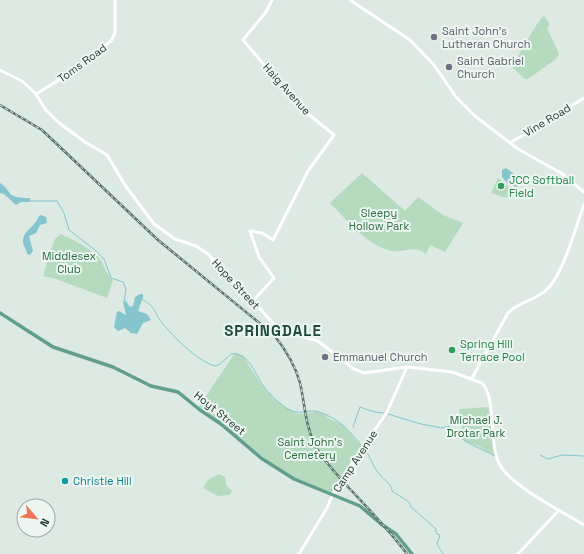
<svg xmlns="http://www.w3.org/2000/svg" width="584" height="554" font-family="'Space Grotesk',sans-serif">
<rect width="100%" height="100%" fill="#dde9e3"/>
<g fill="#b6dabe">
<path d="M544,16L550,24L547,28L559,54L556,59L528,79H525L512,67C519,56 536,22 544,16Z"/>
<path d="M362,173L405,211L418,197L443,215L463,223L445,252L430,245L426,254C414,243 402,255 388,250C365,243 347,220 330,203Z"/>
<path d="M498,178L513,190L507,198L491,193Z"/>
<path d="M61,234C73,240 90,248 99,258C105,265 105,274 113,280L107,298L56,279L43,276L53,244L55,239Z"/>
<path d="M235,353L243,356L261,384L272,397L283,406L298,414L317,412L322,413L330,419L343,425L361,446L362,448L332,493L294,478L244,444L198,408Z"/>
<path d="M489,407L494,456L479,446L464,441L459,409Z"/>
<path d="M219,474L225,477L226,485L232,491L229,495L218,496L203,488L208,480Z"/>
</g>
<g fill="#85c5ce">
<path d="M506,168L521,179L522,182L517,187L509,185L502,177V170Z"/>
<path d="M0,183C6,187 6,188 9,192C11,198 25,198 30,198V202H21L16,205L4,194L0,193Z"/>
<path d="M41,215L46,217L47,223L40,225L36,233L29,236L33,251L30,255C25,252 28,255 26,250C16,232 34,230 39,216Z"/>
<path d="M140,294H143V297L138,311L147,314L151,320L143,323L137,334L131,333L125,328L118,331L114,327L117,312L119,311L126,315L123,302L126,301L130,307L133,306L135,297Z"/>
</g>
<g fill="none" stroke-linecap="round" stroke-linejoin="round">
<g stroke="#85c5ce" stroke-width="1">
<path d="M30,201H57L64,213L69,230L95,250L104,259L111,278L123,282L126,289L124,302"/>
<path d="M142,299C157,308 153,311 162,323C174,337 197,361 215,366L220,364L231,354C249,351 256,376 264,387C269,393 275,399 281,404C299,419 303,408 319,412C338,418 350,431 362,446"/>
<path d="M388,414L421,424L442,428L449,426L465,441L495,456"/>
<path d="M353,427L360,407L375,412L384,413"/>
<path d="M364,448C371,457 373,468 381,476C385,481 392,484 392,491L409,502L411,507L435,528L437,534L440,535L437,544L443,554"/>
<path d="M540,455L548,459L562,455L584,456"/>
</g>
<g stroke="#fff" stroke-width="3">
<path d="M350,0L410,40L434,65L456,97L475,116L518,149L561,173L584,192"/>
<path d="M0,70L22,81L36,94L45,109L58,122L85,142L107,155L125,185L154,224L175,239L196,246L208,254L223,271L253,301L279,330L318,341L354,369L364,373L407,367L452,372L482,383C497,398 488,445 500,465C512,487 562,511 584,525"/>
<path d="M36,94L62,78L111,41L115,33V0"/>
<path d="M510,143L584,98"/>
<path d="M253,301L274,278L259,257L250,231L262,233L273,240L308,171L334,135L301,108L243,40L266,12L272,0"/>
<path d="M472,378L508,313C518,302 534,301 545,291C563,277 575,228 584,205"/>
<path d="M299,554L327,508L336,487L387,412L407,367"/>
<path d="M518,554L559,510"/>
</g>
<path stroke="#629e8d" stroke-width="3.5" d="M0,313L53,347L113,367L151,386L178,392L200,410L221,424L261,458L294,479L360,506L381,524L396,534L412,554"/>
<g stroke="#59746c" stroke-width="2.5">
<path id="rail" d="M0,105L42,130L158,240L274,335C286,350 295,364 300,383C305,404 305,425 315,445C323,461 337,474 349,488C369,509 389,530 407,554"/>
</g>
<use href="#rail" stroke="#edf6f1" stroke-width="1" stroke-dasharray="3" stroke-linecap="butt"/>
</g>
<g fill="#6b7280" stroke="#edf6f1" stroke-width="1.5">
<circle cx="434" cy="37" r="4"/>
<circle cx="449" cy="67" r="4"/>
<circle cx="325" cy="357" r="4"/>
</g>
<g fill="#2e9e5b" stroke="#edf6f1" stroke-width="1.5">
<circle cx="501" cy="186" r="4"/>
<circle cx="452" cy="350" r="4"/>
</g>
<circle fill="#0f9aa8" stroke="#edf6f1" stroke-width="1.5" cx="65" cy="481" r="4"/>
<g text-anchor="middle" dominant-baseline="central" stroke-width="4" stroke-linejoin="round" paint-order="stroke">
<g font-size="11" fill="#5b616d" stroke="#edf6f1" text-anchor="start">
<text x="442" y="31">Saint John's<tspan x="442" dy="13">Lutheran Church</tspan></text>
<text x="457" y="61">Saint Gabriel<tspan x="457" dy="13">Church</tspan></text>
<text x="333" y="357">Emmanuel Church</text>
</g>
<g font-size="11" fill="#1f3830" stroke="#edf6f1">
<text transform="translate(82 63) rotate(-36)">Toms Road</text>
<text transform="translate(287 89) rotate(48)">Haig Avenue</text>
<text transform="translate(547 120) rotate(-31)">Vine Road</text>
<text transform="translate(236 284) rotate(47)">Hope Street</text>
<text transform="translate(220 413) rotate(39)">Hoyt Street</text>
<text transform="translate(355 461) rotate(-57)">Camp Avenue</text>
</g>
<g font-size="11" fill="#27864d" stroke="#edf6f1" text-anchor="start">
<text x="509" y="180">JCC Softball<tspan x="509" dy="13">Field</tspan></text>
<text x="460" y="344">Spring Hill<tspan x="460" dy="13">Terrace Pool</tspan></text>
</g>
<g font-size="11" fill="#2b6d42" stroke="#edf6f1">
<text x="379" y="213">Sleepy<tspan x="379" dy="13">Hollow Park</tspan></text>
<text x="69" y="256">Middlesex<tspan x="69" dy="13">Club</tspan></text>
<text x="476" y="420">Michael J.<tspan x="476" dy="13">Drotar Park</tspan></text>
<text x="310" y="442">Saint John's<tspan x="310" dy="13">Cemetery</tspan></text>
</g>
<g font-size="11" fill="#0d838f" stroke="#edf6f1" text-anchor="start">
<text x="73" y="481">Christie Hill</text>
</g>
<g font-size="15" font-weight="bold" letter-spacing="1" fill="#1c493c" stroke="#edf6f1">
<text x="273" y="330">SPRINGDALE</text>
</g>
</g>
<g transform="translate(36 518) rotate(118)"><circle r="19" fill="#edf6f1" stroke="#9baaa4"/>
<path d="M0-3L7 15L0 10L-7 15Z" fill="#ef7655"/>
<text y="-6" font-size="11" font-weight="bold" text-anchor="middle" fill="#1f3830">N</text>
</g>
</svg>
